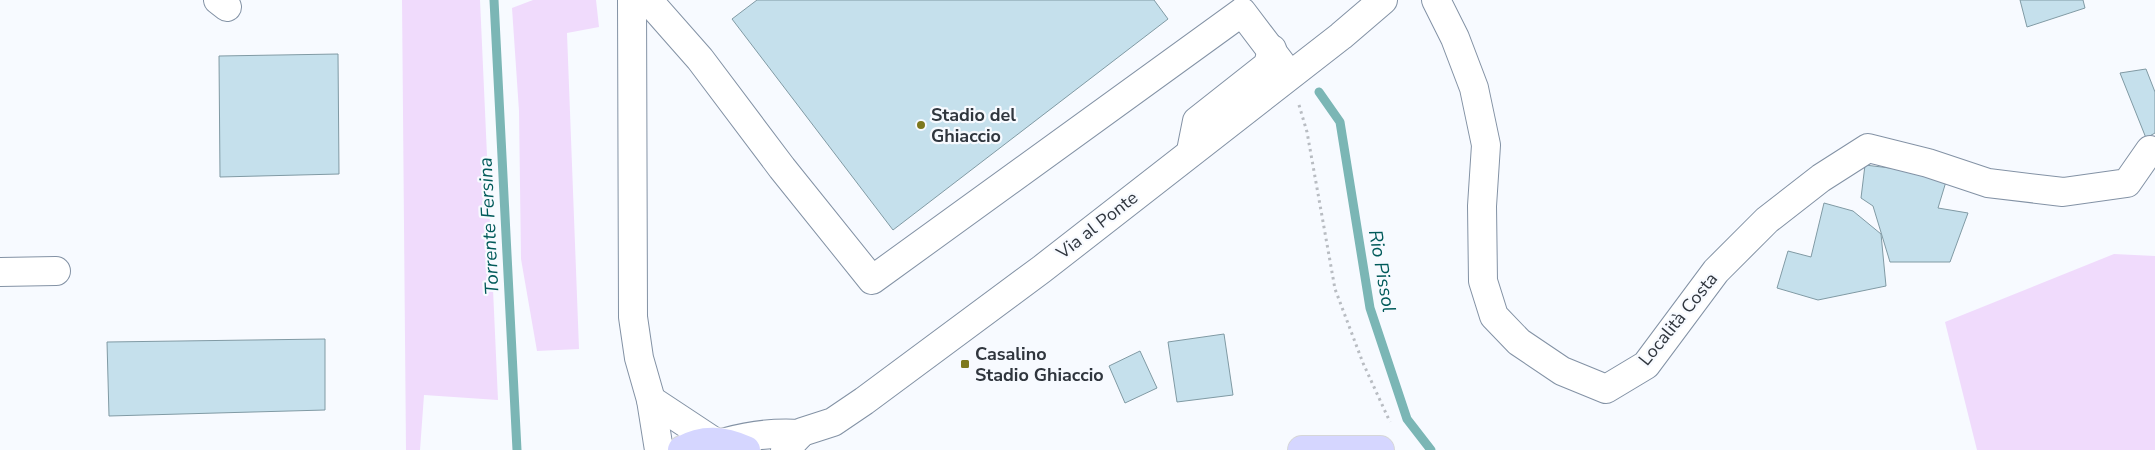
<svg xmlns="http://www.w3.org/2000/svg" width="2155" height="450" font-family="'Nunito Sans',sans-serif">
<rect width="100%" height="100%" fill="#f7faff"/>
<g fill="#f0dbfc">
<path d="M402,0H480L498,400L424,395L420,450H406Z"/>
<path d="M533,0H596L599,27L567,33L579,349L537,351L521,259L519,111L512,8Z"/>
<path d="M2114,254L2155,256V450H1977L1945,322Z"/>
</g>
<g fill="none" stroke-linecap="round" stroke-linejoin="round">
<g stroke="#7bb6b5" stroke-width="9">
<path d="M494,0L517,450"/>
<path d="M1319,92L1340,122L1370,308L1407,419L1431,450"/>
</g>
</g>
<g fill="#c5e0ec" stroke="#809aa4">
<path d="M757,0H1154L1168,19L893,230L732,19Z"/>
<path d="M2020,0H2083L2085,8L2027,27Z"/>
<path d="M338,54L339,174L220,177L219,56Z"/>
<path d="M2146,69L2155,92V133L2146,138L2120,73Z"/>
<path d="M1865,165L1948,175L1938,208L1968,213L1950,262H1890L1873,206L1861,198Z"/>
<path d="M1824,203L1853,211L1881,234L1886,286L1818,300L1777,288L1788,251L1811,257Z"/>
<path d="M1224,334L1233,395L1177,402L1168,342Z"/>
<path d="M325,339V410L109,416L107,342Z"/>
<path d="M1140,351L1157,388L1125,403L1109,366Z"/>
</g>
<g fill="none" stroke-linecap="round" stroke-linejoin="round">
<g stroke="#8392a5" stroke-width="30">
<g id="minor">
<path d="M218,0L227,7"/>
<path d="M632,0L633,317L639,358L651,400L659,450"/>
<path d="M648,0L700,59L782,168L872,280L1242,12L1289,74"/>
<path d="M1436,0L1455,38L1474,88L1486,145L1482,206L1483,281L1494,316L1519,342L1562,371L1606,389L1646,365L1716,271L1767,220L1821,178L1868,148L1928,163L1988,183L2063,192L2127,183L2150,150"/>
<path d="M1191,151L1197,121L1268,65L1272,49"/>
<path d="M0,272L56,271"/>
<path d="M651,400L713,441"/>
<path d="M726,442C752,435 774,432 800,434"/>
<path d="M785,450L802,432L833,422L864,401L1042,269L1341,36L1383,0"/>
</g>
</g>
<g stroke="#d6d7d8" stroke-width="30">
<g id="major">
<path d="M682,450C704,438 723,440 746,450"/>
<path d="M1302,450H1380"/>
</g>
</g>
<path stroke="#b8bcc2" stroke-width="3" stroke-dasharray="2.5 4" stroke-linecap="butt" d="M1299,105L1307,132L1335,289L1363,363L1390,422"/>
<use href="#minor" stroke="#fff" stroke-width="28"/>
<use href="#major" stroke="#d5d6ff" stroke-width="28"/>
</g>
<g fill="#7d781d" stroke="#f7faff" stroke-width="2">
<circle cx="921" cy="125" r="5"/>
<rect x="960" y="359" width="10" height="10" rx="2.5"/>
</g>
<g text-anchor="middle" dominant-baseline="central" stroke-width="4.5" stroke-linejoin="round" paint-order="stroke">
<g font-size="18" font-weight="bold" fill="#30363e" stroke="#f7faff" text-anchor="start">
<text x="931" y="115">Stadio del<tspan x="931" dy="21">Ghiaccio</tspan></text>
<text x="975" y="354">Casalino<tspan x="975" dy="21">Stadio Ghiaccio</tspan></text>
</g>
<g font-size="18" fill="#30363e" stroke="#f7faff">
<text transform="translate(1097 225) rotate(-38)">Via al Ponte</text>
<text transform="translate(1678 319) rotate(-51)">Località Costa</text>
</g>
<g font-size="19" font-style="italic" fill="#005a5a" stroke="#f7faff">
<text transform="translate(489 226) rotate(-93)">Torrente Fersina</text>
<text transform="translate(1382 271) rotate(80)">Rio Pissol</text>
</g>
</g>
</svg>
